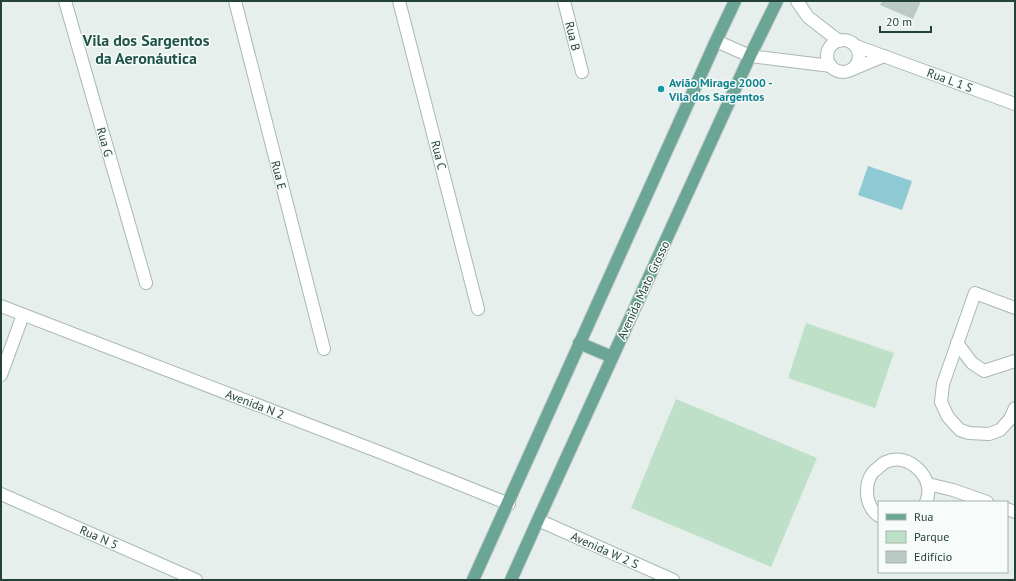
<svg xmlns="http://www.w3.org/2000/svg" width="1016" height="581" font-family="'PT Sans',sans-serif">
<rect width="100%" height="100%" fill="#e6efeb"/>
<g fill="#bfe0c8">
<path d="M806,323L894,353L875,408L788,378Z"/>
<path d="M676,399L817,458L771,567L631,508Z"/>
</g>
<path fill="#8ec9d4" d="M868,166L912,181L902,210L858,195Z"/>
<path fill="#bbcac4" d="M882,1H921L913,19L880,5Z"/>
<g fill="none" stroke-linecap="round" stroke-linejoin="round">
<g stroke="#a8b8b2" stroke-width="14">
<g id="minor">
<path d="M65,1L146,283"/>
<path d="M235,1L324,349"/>
<path d="M399,1L478,309"/>
<path d="M564,1L582,72"/>
<path d="M797,1L808,17L839,41"/>
<circle cx="843" cy="56" r="16"/>
<path d="M716,41L750,56L831,66"/>
<path d="M856,46L1015,104"/>
<path d="M853,69L884,56"/>
<path d="M1,306L382,453L509,504"/>
<path d="M1015,308L975,293L943,384L941,402L948,417L960,430L969,433L989,434L1000,430L1010,419L1015,408"/>
<path d="M957,343L972,363L984,371L1015,361"/>
<path d="M1,375L23,315"/>
<path d="M928,484L953,490L987,502"/>
<path d="M1,494L196,580"/>
<path d="M1007,509L1015,512"/>
<path d="M879,516C871,511 867,501 867,492C867,482 869,474 878,468C880,466 883,463 886,462C908,451 937,479 926,502"/>
<path d="M538,520L673,580"/>
</g>
</g>
<g stroke="#c2cac8" stroke-width="14">
<g id="major">
<path d="M579,343L612,357"/>
<path d="M473,580L716,41L735,1"/>
<path d="M511,580L538,520L750,56L777,1"/>
</g>
</g>
<use href="#minor" stroke="#fff" stroke-width="12"/>
<use href="#major" stroke="#6aa596" stroke-width="12"/>
</g>
<circle fill="#0f9aa8" stroke="#f7fbf9" stroke-width="1.5" cx="661" cy="89" r="4"/>
<g text-anchor="middle" dominant-baseline="central" stroke-width="3" stroke-linejoin="round" paint-order="stroke">
<g font-size="12" fill="#24423a" stroke="#f7fbf9">
<text transform="translate(573 36) rotate(76)">Rua B</text>
<text transform="translate(950 80) rotate(20)">Rua L 1 S</text>
<text transform="translate(105 142) rotate(74)">Rua G</text>
<text transform="translate(439 155) rotate(76)">Rua C</text>
<text transform="translate(279 175) rotate(76)">Rua E</text>
<text transform="translate(643 290) rotate(-65)">Avenida Mato Grosso</text>
<text transform="translate(255 404) rotate(21)">Avenida N 2</text>
<text transform="translate(99 537) rotate(24)">Rua N 5</text>
<text transform="translate(605 550) rotate(24)">Avenida W 2 S</text>
</g>
<g font-size="12" font-weight="bold" fill="#0d838f" stroke="#f7fbf9" text-anchor="start">
<text x="669" y="82">Avião Mirage 2000 -<tspan x="669" dy="14">Vila dos Sargentos</tspan></text>
</g>
<g font-size="16" font-weight="bold" fill="#1f5548" stroke="#f7fbf9">
<text x="146" y="40">Vila dos Sargentos<tspan x="146" dy="18">da Aeronáutica</tspan></text>
</g>
</g>
<rect width="1016" height="581" fill="none" stroke="#24423a" stroke-width="4"/>
<rect x="878" y="501" width="130" height="72" fill="#f7fbf9" stroke="#a3b1ad"/>
<rect x="886" y="514" width="20" height="6" fill="#6aa596" stroke="#a3b1ad"/>
<text x="914" y="521" font-size="12" fill="#24423a">Rua</text>
<rect x="886" y="531" width="20" height="12" fill="#bfe0c8" stroke="#a3b1ad"/>
<text x="914" y="541" font-size="12" fill="#24423a">Parque</text>
<rect x="886" y="551" width="20" height="12" fill="#bbcac4" stroke="#a3b1ad"/>
<text x="914" y="561" font-size="12" fill="#24423a">Edifício</text>
<path d="M880 26v6h51v-6" fill="none" stroke="#24423a" stroke-width="2"/>
<text x="886" y="26" font-size="12" fill="#24423a" stroke="#f7fbf9" stroke-width="3" paint-order="stroke">20 m</text>
</svg>
